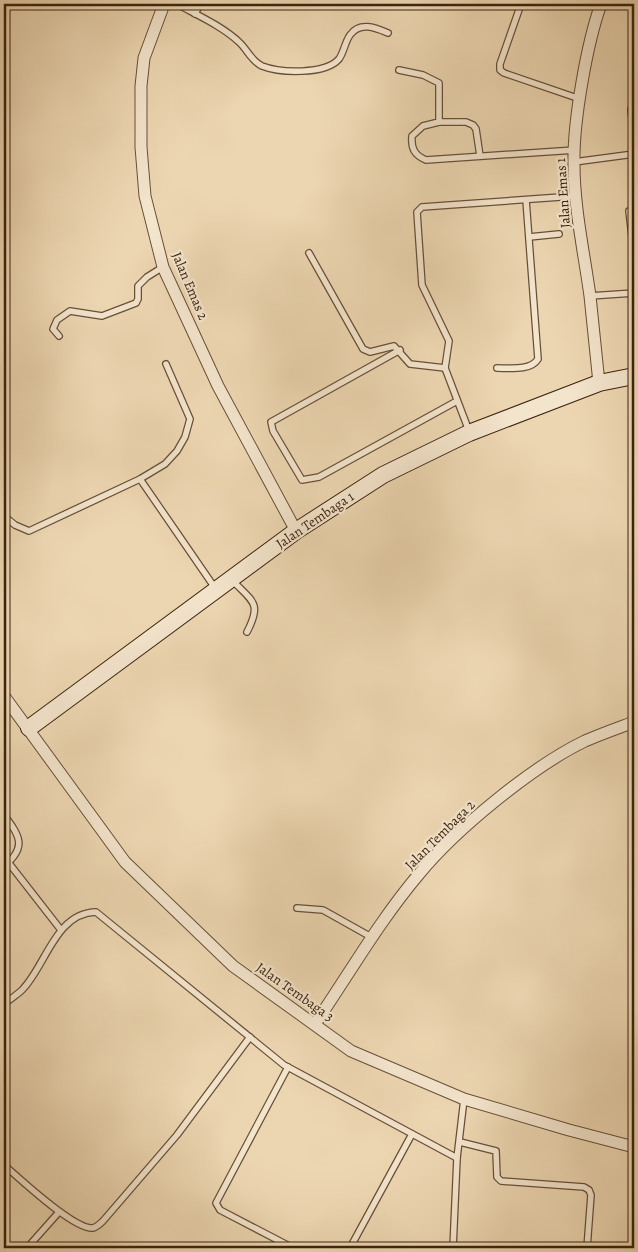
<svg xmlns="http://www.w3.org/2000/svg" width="638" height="1252" font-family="Alegreya,serif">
<rect width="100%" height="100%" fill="#ecd6b1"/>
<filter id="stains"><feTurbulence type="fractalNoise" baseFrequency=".004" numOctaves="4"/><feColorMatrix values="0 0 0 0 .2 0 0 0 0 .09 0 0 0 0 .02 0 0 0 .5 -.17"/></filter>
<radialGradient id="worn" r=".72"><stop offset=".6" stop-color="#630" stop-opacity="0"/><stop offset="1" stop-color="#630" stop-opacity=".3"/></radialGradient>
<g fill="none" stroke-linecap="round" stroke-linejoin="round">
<g stroke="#675038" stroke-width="8">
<g id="lane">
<path d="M177,4C197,15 222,26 239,42C247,49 251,61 262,66C280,73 325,75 339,59C344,52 345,42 350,35C360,21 376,28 388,33"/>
<path d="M521,4L500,64V70L504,73L580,99"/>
<path d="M195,14L200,4"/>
<path d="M399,70L423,75L439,83V122L423,126L412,136C411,148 414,155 426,160L575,150"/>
<path d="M634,97L631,110L634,138"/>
<path d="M439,122H466L473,125L476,129L480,156"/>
<path d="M574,162L634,154"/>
<path d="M629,211L634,254"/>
<path d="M529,237L559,234"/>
<path d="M309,253L363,349L370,352L394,346L410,364L445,368"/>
<path d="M590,296L634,293"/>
<path d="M59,336L53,329L57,320L70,311L102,316L136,303L138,299V286L147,277L163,267"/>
<path d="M400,350L271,422L273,431L302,480L319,477L457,401"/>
<path d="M497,368C509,368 531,371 538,359L526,200"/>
<path d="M469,431L445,368L449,341L422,285L417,212L422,207L575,196"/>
<path d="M140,479L215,588"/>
<path d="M4,516L15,525L29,531L140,479L165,464L177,451L185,437L190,419L166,364"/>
<path d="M233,581C253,602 262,603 247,632"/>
<path d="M4,815C19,835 28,847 4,866"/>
<path d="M8,862L61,930"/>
<path d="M297,908L323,910L373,938"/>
<path d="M4,1004C10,999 17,995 22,990C46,966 55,913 96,912L284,1065L457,1158"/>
<path d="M288,1067L216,1203L220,1210L293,1248"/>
<path d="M460,1142L496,1151L497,1177L501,1181L584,1187L589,1190L591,1195L587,1248"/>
<path d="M4,1165C19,1178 74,1230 93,1228C97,1227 100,1224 103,1221L177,1135L250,1037"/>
<path d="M27,1248L59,1212"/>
<path d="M350,1248L412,1134"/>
<path d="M453,1248L457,1158L464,1099"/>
</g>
</g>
<g stroke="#675038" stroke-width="13">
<g id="street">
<path d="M164,4L144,58L141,86V147L145,196L163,267L218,386L296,531"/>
<path d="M599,383C596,354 593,325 590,296C584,252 574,208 574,164C573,122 587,43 601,4"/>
<path d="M4,696L125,862L233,966L351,1051L464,1099L569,1130L634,1147"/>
<path d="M315,1024C349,974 380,920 419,874C456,829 533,766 585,741C601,734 618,728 634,722"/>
</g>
</g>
<g stroke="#3b240f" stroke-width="18">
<path id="secondary" d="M29,728L296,531L383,475L469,433L599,383L634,376"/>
</g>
<use href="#lane" stroke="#f3e4cc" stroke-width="5.5"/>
<use href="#street" stroke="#f3e4cc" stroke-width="11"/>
<use href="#secondary" stroke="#f3e4cc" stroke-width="16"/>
</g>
<g text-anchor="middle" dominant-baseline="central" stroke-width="4.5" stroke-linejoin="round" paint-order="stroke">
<g font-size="14" fill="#3b240f" stroke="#f3e4cc">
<text transform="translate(563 193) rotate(-94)">Jalan Emas 1</text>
<text transform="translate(190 286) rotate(67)">Jalan Emas 2</text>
<text transform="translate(315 520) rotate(-34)">Jalan Tembaga 1</text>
<text transform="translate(440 835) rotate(-45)">Jalan Tembaga 2</text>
<text transform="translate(295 992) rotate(35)">Jalan Tembaga 3</text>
</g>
</g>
<rect width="638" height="1252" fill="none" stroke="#ecd6b1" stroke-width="20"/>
<rect x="5" y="5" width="628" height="1242" fill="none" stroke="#3b240f" stroke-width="2.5"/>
<rect x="10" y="10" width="618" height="1232" fill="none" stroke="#3b240f"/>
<rect width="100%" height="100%" filter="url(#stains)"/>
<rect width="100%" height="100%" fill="url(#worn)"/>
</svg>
